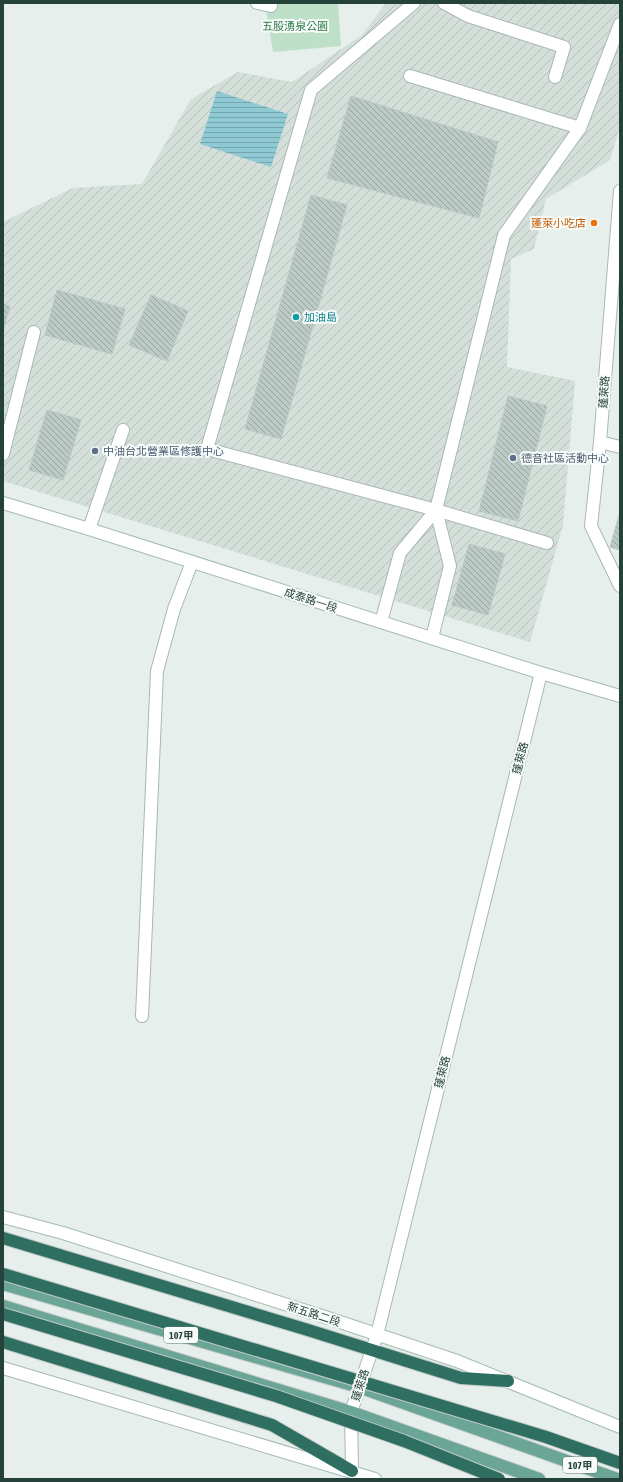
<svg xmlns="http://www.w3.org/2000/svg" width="623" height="1482" font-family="'Asap Condensed','Noto Sans TC',sans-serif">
<defs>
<pattern id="industrial-furrows" width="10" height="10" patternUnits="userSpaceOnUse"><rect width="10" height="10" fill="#d4dfda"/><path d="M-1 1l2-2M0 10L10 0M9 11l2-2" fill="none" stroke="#b6c1bc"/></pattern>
<pattern id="water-rules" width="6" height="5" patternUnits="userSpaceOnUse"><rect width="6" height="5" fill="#8ec9d4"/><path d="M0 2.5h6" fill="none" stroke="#74a5ad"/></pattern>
<pattern id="building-back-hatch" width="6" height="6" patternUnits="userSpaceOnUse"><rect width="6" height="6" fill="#bbcac4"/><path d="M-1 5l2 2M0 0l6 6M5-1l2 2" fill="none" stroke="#98a6a0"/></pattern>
</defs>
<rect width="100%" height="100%" fill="#e6efeb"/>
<path fill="url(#industrial-furrows)" d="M386,3H620V127L610,160L546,199L534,249L511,259L507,367L575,381L563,525L530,642L3,481V222L73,188L142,184L191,99L238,72L292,82L362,35Z"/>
<path fill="#bfe0c8" d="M265,3H338L341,46L273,52Z"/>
<path fill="url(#water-rules)" d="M217,91L288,114L271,167L200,144Z"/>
<g fill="url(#building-back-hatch)" stroke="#b8c9c2">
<path d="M351,96L498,142L479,218L327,178Z"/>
<path d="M311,195L347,205L281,439L245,429Z"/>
<path d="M57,290L125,309L112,354L45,335Z"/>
<path d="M151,295L188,311L167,361L129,345Z"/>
<path d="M3,304L10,306L3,331Z"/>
<path d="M508,396L547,406L518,521L479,511Z"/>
<path d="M47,410L81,420L63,480L29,470Z"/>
<path d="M620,512V550L610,547Z"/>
<path d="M469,544L505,554L488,615L452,605Z"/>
</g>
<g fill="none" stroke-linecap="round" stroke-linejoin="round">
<g stroke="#a8b8b2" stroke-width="14">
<g id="lane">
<path d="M414,3L311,90L207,449L436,510L547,543"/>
<path d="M444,3L468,16L564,47L555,77"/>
<path d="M410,76L580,128"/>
<path d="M600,442L620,447"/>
<path d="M3,454L34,332"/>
<path d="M436,510L504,235L580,128L620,24"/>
<path d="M89,529L123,430"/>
<path d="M381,622L400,553L436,510L450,566L432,638"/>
<path d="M142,1016L157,671L174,609L192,562"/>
</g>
</g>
<g stroke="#a8b8b2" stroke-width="14">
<g id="street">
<path d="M257,3L271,6"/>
<path d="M620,191L600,442L591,526L620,586"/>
<path d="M352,1471L351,1412L377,1335L541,673"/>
</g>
</g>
<g stroke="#a4bbb3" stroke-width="14">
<g id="secondary">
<path d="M3,503L89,529L541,673L620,696"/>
<path d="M3,1217L63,1233L325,1317L457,1361L620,1427"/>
<path d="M3,1368L375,1479"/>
</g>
</g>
<g stroke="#c2cac8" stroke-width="14">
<g id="primary">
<path d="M3,1284L359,1387L617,1479"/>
<path d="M3,1306L351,1412L539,1479"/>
</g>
</g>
<g stroke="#c2cac8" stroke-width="14">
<g id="highway">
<path d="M3,1238L308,1330L461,1378L508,1381"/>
<path d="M3,1342L272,1425L352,1471"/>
</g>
</g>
<use href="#lane" stroke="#fff" stroke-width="12"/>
<use href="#street" stroke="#fff" stroke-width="12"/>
<use href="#secondary" stroke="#fff" stroke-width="12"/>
<use href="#primary" stroke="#6aa596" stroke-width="12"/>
<use href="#highway" stroke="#2f6f62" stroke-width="12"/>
<g stroke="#c2cac8" stroke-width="14" stroke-linecap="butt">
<g id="highway-bridge">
<path d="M3,1274L546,1437L620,1463"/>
<path d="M3,1314L276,1396L404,1441L499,1479"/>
</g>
</g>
<use href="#highway-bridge" stroke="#2f6f62" stroke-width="12"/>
</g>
<circle fill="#e8710a" stroke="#f7fbf9" stroke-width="1.5" cx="594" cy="223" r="4"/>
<circle fill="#0f9aa8" stroke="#f7fbf9" stroke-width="1.5" cx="296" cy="317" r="4"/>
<g fill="#5c6f8a" stroke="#f7fbf9" stroke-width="1.5">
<circle cx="95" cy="451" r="4"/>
<circle cx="513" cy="458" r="4"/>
</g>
<g text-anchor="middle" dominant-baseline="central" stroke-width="4" stroke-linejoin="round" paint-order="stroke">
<g fill="#f7fbf9" stroke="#637a73" stroke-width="1">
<rect x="164" y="1327" width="34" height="16" rx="3"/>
<rect x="563" y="1457" width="34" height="16" rx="3"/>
</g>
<g font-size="10" font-weight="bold" fill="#24423a">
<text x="181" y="1335">107甲</text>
<text x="580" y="1465">107甲</text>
</g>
<g font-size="11" fill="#2d7a4b" stroke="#f7fbf9">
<text x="295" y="26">五股湧泉公園</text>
</g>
<g font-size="11" fill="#c56008" stroke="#f7fbf9" text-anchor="end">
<text x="586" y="223">蓬萊小吃店</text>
</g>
<g font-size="11" fill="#0d838f" stroke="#f7fbf9" text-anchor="start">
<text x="304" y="317">加油島</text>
</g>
<g font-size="11" fill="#24423a" stroke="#f7fbf9">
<text transform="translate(604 392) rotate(-86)">蓬萊路</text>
<text transform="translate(311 600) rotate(18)">成泰路一段</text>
<text transform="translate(520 758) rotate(-76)">蓬萊路</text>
<text transform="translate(442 1072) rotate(-76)">蓬萊路</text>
<text transform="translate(314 1314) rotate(18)">新五路二段</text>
<text transform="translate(360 1385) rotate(-72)">蓬萊路</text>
</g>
<g font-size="11" fill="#4e5e75" stroke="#f7fbf9" text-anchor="start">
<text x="103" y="451">中油台北營業區修護中心</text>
<text x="521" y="458">德音社區活動中心</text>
</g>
</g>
<rect width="623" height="1482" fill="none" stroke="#24423a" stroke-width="8"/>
</svg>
